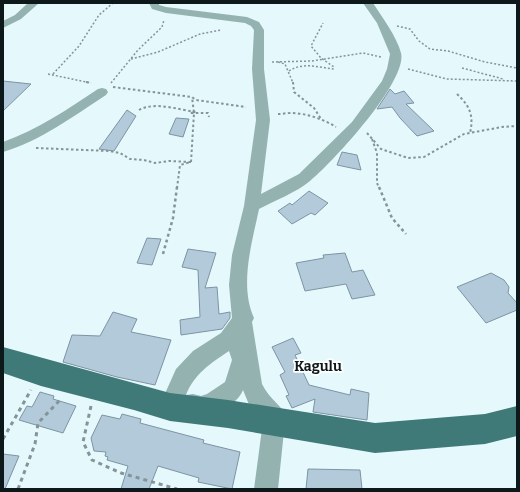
<svg xmlns="http://www.w3.org/2000/svg" width="520" height="492" font-family="Bitter,serif">
<rect width="100%" height="100%" fill="#e5f8fc"/>
<g fill="#b2cada" stroke="#7d94a3">
<path d="M3,81L31,84L3,111Z"/>
<path d="M390,89L395,94L404,91L414,103L406,104L434,131L417,136L400,118L392,107L377,109Z"/>
<path d="M127,110L136,116L114,151L99,149Z"/>
<path d="M176,118L189,119L183,137L169,134Z"/>
<path d="M342,152L357,155L361,170L337,165Z"/>
<path d="M309,191L328,203L315,215L311,213L292,224L278,211L290,203L292,205Z"/>
<path d="M147,238L161,239L152,265L137,263Z"/>
<path d="M188,249L216,253L205,288L217,287L219,314L230,312V318L222,329L181,335L180,320L200,317L198,270L182,267Z"/>
<path d="M345,253L352,272L363,270L375,295L352,299L346,284L305,291L296,263L324,258L323,255Z"/>
<path d="M491,273L504,280L509,287L508,293L517,303V310L486,323L457,287Z"/>
<path d="M113,312L137,319L131,332L171,340L155,385L117,377L63,362L72,335L100,336Z"/>
<path d="M293,338L301,353L295,355L309,385L350,395L351,389L369,393L367,420L313,412L315,399L292,408L286,396L289,395L280,375L285,372L272,347Z"/>
<path d="M40,392L54,396L53,399L76,406L63,433L19,420L27,406L32,407Z"/>
<path d="M122,414L141,419L140,423L204,440L203,443L240,452L232,489L198,482L199,478L158,466L149,489H121L128,466L107,460L108,457L105,456L106,452L94,451L91,438L102,415L120,419Z"/>
<path d="M3,454L19,456L5,489H3Z"/>
<path d="M308,469L360,470L362,489H306Z"/>
</g>
<g fill="none" stroke-linecap="round" stroke-linejoin="round">
<g stroke="#859498" stroke-width="1.5" stroke-dasharray="2 2" stroke-linecap="butt">
<path d="M397,26L410,29L419,41L430,49L448,51L485,62L517,68"/>
<path d="M131,59L158,52L200,34L221,30"/>
<path d="M272,62L312,61L363,53L381,57"/>
<path d="M278,62L285,64L293,83"/>
<path d="M462,68L503,79"/>
<path d="M408,69L447,79L517,81"/>
<path d="M289,71C302,62 318,67 333,69L334,67L321,58L311,46L323,23"/>
<path d="M48,74L91,83"/>
<path d="M53,74L79,46L99,15L113,3"/>
<path d="M111,83L138,50L162,27L164,20"/>
</g>
<g stroke="#859498" stroke-width="2" stroke-dasharray="2.5 2.5" stroke-linecap="butt">
<path d="M86,82L91,83"/>
<path d="M293,82L294,92L314,108L321,119"/>
<path d="M113,87L192,97L196,100L246,107"/>
<path d="M457,94C470,106 474,116 470,133"/>
<path d="M139,110C155,101 179,110 196,112L190,113H208L209,117"/>
<path d="M278,114C282,114 286,113 291,113C306,113 323,119 336,127"/>
<path d="M367,133L381,149L408,158L424,157L464,134L502,127L517,126"/>
<path d="M372,139L377,153V183L379,188"/>
<path d="M36,148L109,151L120,153L130,159L144,160L155,163L169,161L191,162L180,165L177,188"/>
<path d="M191,162L194,113L192,97"/>
</g>
<g stroke="#859498" stroke-width="2.5" stroke-dasharray="3 3" stroke-linecap="butt">
<path d="M379,187L392,218L406,234"/>
<path d="M163,254L173,218L177,187"/>
</g>
<g stroke="#859498" stroke-width="3" stroke-dasharray="4 4" stroke-linecap="butt">
<path d="M91,406L83,442L92,460L121,473L177,489"/>
<path d="M3,439L31,390"/>
<path d="M18,489L35,444L38,423L60,400"/>
</g>
<g fill="#94b2b0" fill-rule="evenodd">
<path d="M28,3H39L21,19L3,28V21L15,15Z"/>
<path d="M149,3H159V5L166,7L247,17L259,22L264,30V69L270,120L261,194L299,174L352,122L382,81L387,69L390,54L377,23L363,3H373C382,17 397,37 401,53C408,81 331,164 310,181C297,192 274,201 259,209C252,243 239,285 254,318L252,322L262,384C269,399 284,407 290,422L287,430L284,431L278,489H254L263,421L250,407L243,390C238,404 216,415 202,418C198,418 194,416 190,416C180,417 172,419 162,415L159,407L176,369L193,351L221,333L232,318L229,285L232,255L244,206L256,120L252,69L254,30L251,26L245,23L166,13L152,9ZM229,351L232,360L225,382L207,394L201,396L193,394L186,395C194,374 211,363 229,351Z"/>
<path d="M102,88L106,89L108,92L106,95C74,116 40,141 3,152V142C37,130 68,109 98,89Z"/>
</g>
<path fill="#3f7a78" fill-rule="evenodd" d="M3,347L170,393L228,400L375,423L485,414L517,406V436L485,444L375,453L228,428L170,421L134,410L41,386L3,373Z"/>
</g>
<g text-anchor="middle" dominant-baseline="central" stroke-width="3.5" stroke-linejoin="round" paint-order="stroke">
<g font-size="14" font-weight="bold" fill="#0d181b" stroke="#fff">
<text x="318" y="366">Kagulu</text>
</g>
</g>
<rect width="520" height="492" fill="none" stroke="#0d181b" stroke-width="8"/>
</svg>
